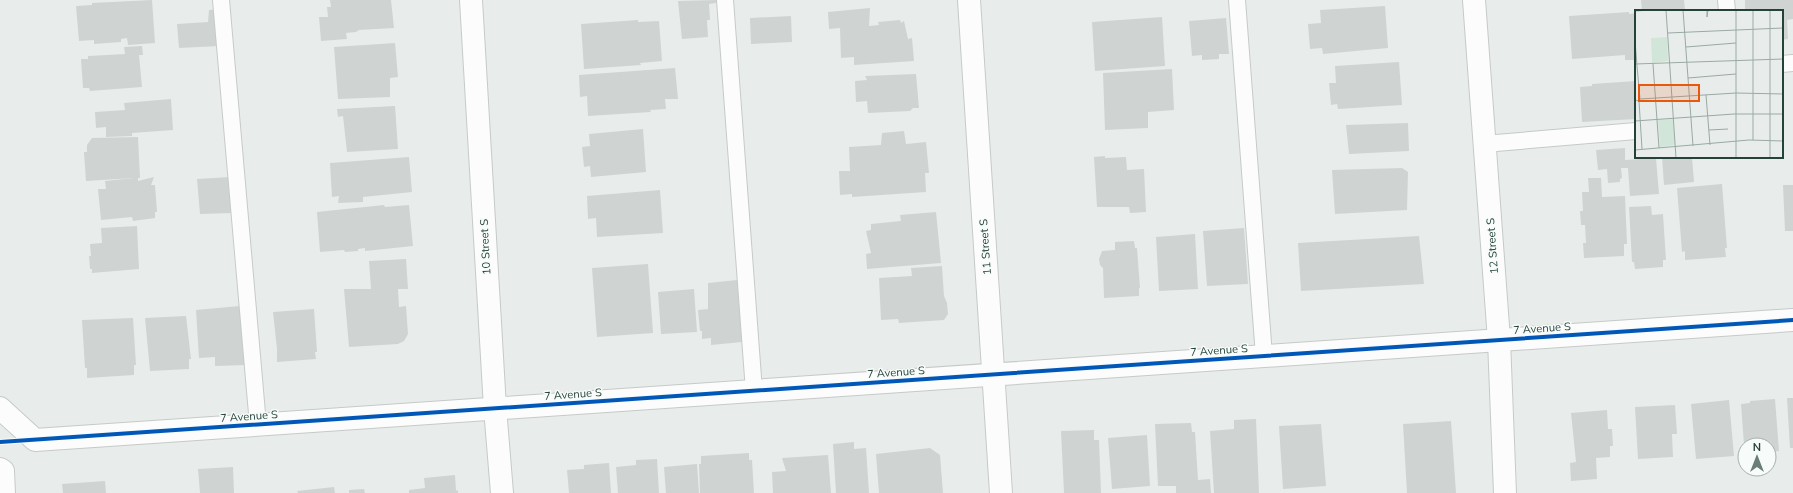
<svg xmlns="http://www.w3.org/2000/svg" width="1793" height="493" font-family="Mulish,sans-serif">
<rect width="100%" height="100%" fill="#e8edeb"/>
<g fill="#cfd4d2">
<path d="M152,0L155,43L128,45L127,38L121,39V42L94,44V40L79,41L76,6L92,5V3Z"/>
<path d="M330,0H391L394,28L359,30L356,32L346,33L347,39L321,41L319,17H328L327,7H331Z"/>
<path d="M716,0V3L709,4L710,20H707L708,37L682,39L678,1Z"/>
<path d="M1641,0H1684L1685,11H1642Z"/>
<path d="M1745,0H1793V19L1787,20L1788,39L1782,40V11H1745Z"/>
<path d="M1385,6L1388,48L1323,54L1322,48L1310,49L1308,24L1321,23L1320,10Z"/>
<path d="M870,8L869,26L879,25L878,22L900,20L901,23L904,21L908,39L912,38L914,61L854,65V57L841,58L840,28L829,29L828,12Z"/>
<path d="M219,9L220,46L179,48L177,24L208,22L209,10Z"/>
<path d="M1629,12V14L1636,13V60H1625V55L1572,59L1569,16Z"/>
<path d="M791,16L792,42L751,44L750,18Z"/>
<path d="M1162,17L1165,66L1095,71L1092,22Z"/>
<path d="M1226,18L1229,54H1219V59L1202,60V55L1192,56L1189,21Z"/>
<path d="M638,20V22L659,21L662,61L640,63L641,65L584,69L581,24Z"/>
<path d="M395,43L398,77L390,78V97L338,99L334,47Z"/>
<path d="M142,46L143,55H139L142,87L90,91L89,88H83L81,59H88V56L125,54L124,47Z"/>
<path d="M1399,62L1402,105L1338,109L1337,104L1331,105L1329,83H1336L1335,66Z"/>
<path d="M675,68L678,99H665L666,109L650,110L651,112L588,116L587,96L580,97L579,75Z"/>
<path d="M1172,69L1174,110L1148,112V128L1105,130L1103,73Z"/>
<path d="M916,74L919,108H913L910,111L868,113L867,101L856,102L855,81L867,80L865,76Z"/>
<path d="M1636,81V119L1582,122L1580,87L1592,86V84Z"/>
<path d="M171,99L173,130L132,133V136L106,137V127L96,128L95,112L125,110L124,103Z"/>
<path d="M395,106L398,149L347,152L343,116L338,117L337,109Z"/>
<path d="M1408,123L1409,151L1349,154L1346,125Z"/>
<path d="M643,129L646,172L591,177L590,166L584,167L582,147L590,146L589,134Z"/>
<path d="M904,131L906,144L926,142L929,173H925L926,192L852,197V194L840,195L839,171H850L849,147L881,145L882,133Z"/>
<path d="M138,137L140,178H138V181L154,177L151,185H155L157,212H155V218L133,221L132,217L101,220L98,189H106L105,181L134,178L86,181L84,152H87V145L92,138Z"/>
<path d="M1625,148V160L1656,158L1659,194L1630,196L1628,168H1621L1622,178L1620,179V182L1608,183L1607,169L1598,170L1596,150Z"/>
<path d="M1105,156V158L1126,157L1127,170L1144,169L1146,212L1130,213L1129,207H1097L1094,157Z"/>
<path d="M409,157L412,192L363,197V202L338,203L339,196L332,197L330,163Z"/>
<path d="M1662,157H1692L1694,182L1664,185Z"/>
<path d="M1402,168L1408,172L1407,210L1335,214L1332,170Z"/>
<path d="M230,177L232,213L200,214L197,179Z"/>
<path d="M1588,178H1601L1602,197L1625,196L1627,244H1624V256L1584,258L1583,243H1586L1585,225H1581L1580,211H1583L1582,192H1589Z"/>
<path d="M1722,184L1727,248H1725L1726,257L1685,260V251L1682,252L1677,188Z"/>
<path d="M1783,185H1793V231H1785Z"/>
<path d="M660,190L663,233L597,237L596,218L588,219L587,196Z"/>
<path d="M384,205L385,207L409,205L413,246L365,251V248L358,249V251L345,252L344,250L320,252L317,212Z"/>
<path d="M1651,206L1652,215L1663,214L1666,260H1663V267L1635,269L1634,262H1632L1629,207Z"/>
<path d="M936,212L941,263L867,269L866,254L871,253L866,231L871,230V224L901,221L900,215Z"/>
<path d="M137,226L139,269L92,273V269H90L89,256H91L90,244L102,243L101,228Z"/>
<path d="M1244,228L1248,284L1207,286L1203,231Z"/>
<path d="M1195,234L1198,289L1159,291L1156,237Z"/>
<path d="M1419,236L1424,284L1301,291L1298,243Z"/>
<path d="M1134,241L1135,248H1137L1140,288H1139V296L1104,298L1103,268L1100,265L1099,259L1102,251L1115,250V242Z"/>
<path d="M406,259L408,289H398L399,307L406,306L408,334L404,341L398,344L349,347L344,289H371L369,261Z"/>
<path d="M648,264L653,333L597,337L592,268Z"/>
<path d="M942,266L944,296L947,303L948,314L944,320L899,323L898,319L881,320L879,278L912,276L911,268Z"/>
<path d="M737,280L742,342L711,345V338L702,339V331H700L698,310L708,309V283Z"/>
<path d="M694,289L697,332L661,334L658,292Z"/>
<path d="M240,306L246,365L215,366V357L199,358L196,310Z"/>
<path d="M314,309L317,352H315L316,359L277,362V349L273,312Z"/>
<path d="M186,316L191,359H189V369L150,371L145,318Z"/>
<path d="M133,318L136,365H134V375L87,378V368H85L82,320Z"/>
<path d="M1787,398H1793V448H1790Z"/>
<path d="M1775,399L1779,451L1769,452V445H1744L1741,404L1750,403V401Z"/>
<path d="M1729,400L1734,456L1696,459L1691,404Z"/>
<path d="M1675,405L1677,434H1672L1673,457L1638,459L1635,407Z"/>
<path d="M1607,410L1608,429H1612L1613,446H1610V457L1596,458L1597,479L1571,481L1570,463L1576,462L1571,413Z"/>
<path d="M1256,419L1259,493H1214L1210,431L1234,429V420Z"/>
<path d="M1451,421L1456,493H1407L1403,424Z"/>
<path d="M1191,423L1192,432H1195L1198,480L1210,479L1211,493H1176V486H1158L1155,424Z"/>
<path d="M1321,424L1326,486L1283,489L1279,426Z"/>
<path d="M1094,430V440H1099L1101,493H1064L1061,431Z"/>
<path d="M1147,435L1150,486L1112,489L1108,438Z"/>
<path d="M854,442V449L866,448L869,493H836L833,444Z"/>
<path d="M930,448L940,455L943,493H879L876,454Z"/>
<path d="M749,453V460H752L754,493H700L699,464H701V456Z"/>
<path d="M828,455L831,493H773L772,472L786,471L782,458Z"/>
<path d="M657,459L659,493H618L616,467L636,465V460Z"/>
<path d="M609,463L611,493H569L567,470L584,469V465Z"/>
<path d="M697,464L699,493H666L664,467Z"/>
<path d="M233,467L234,493H200L198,469Z"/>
<path d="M455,475L456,491L458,490V493H409V490L425,488L424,478Z"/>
<path d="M105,481L106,493H63L62,484Z"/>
<path d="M334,487L335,493H298L297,491Z"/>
<path d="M364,489L365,493H349V490Z"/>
</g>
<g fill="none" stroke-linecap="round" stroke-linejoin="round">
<g stroke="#c5cac8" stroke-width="18">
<g id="service">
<path d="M221,0L258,425"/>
<path d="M725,0L754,391"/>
<path d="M1237,0L1264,356"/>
<path d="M1726,0L1727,11"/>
<path d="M1782,64L1793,63"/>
<path d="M1484,144L1636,131"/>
</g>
</g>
<g stroke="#c5cac8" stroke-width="24">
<g id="minor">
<path d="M471,0L495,408L502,493"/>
<path d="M969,0L1001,493"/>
<path d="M1474,0L1499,340L1505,493"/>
<path d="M0,408L35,440L1793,320"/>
<path d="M0,469L3,471L4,493"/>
</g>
</g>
<use href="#service" stroke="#fcfcfc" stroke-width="16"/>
<use href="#minor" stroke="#fcfcfc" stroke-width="22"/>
<g stroke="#f7fbf9" stroke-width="6">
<path id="cycleway" d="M0,442L1793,320"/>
</g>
<use href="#cycleway" stroke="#0057b8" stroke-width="4"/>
</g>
<g text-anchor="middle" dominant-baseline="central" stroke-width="3" stroke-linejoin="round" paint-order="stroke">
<g font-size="11" fill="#24423a" stroke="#f7fbf9">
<text transform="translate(1492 246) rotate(-94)">12 Street S</text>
<text transform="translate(485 247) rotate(-93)">10 Street S</text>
<text transform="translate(985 247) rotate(-94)">11 Street S</text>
<text transform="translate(1542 328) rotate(-4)">7 Avenue S</text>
<text transform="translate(1219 350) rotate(-4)">7 Avenue S</text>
<text transform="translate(896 372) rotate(-4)">7 Avenue S</text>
<text transform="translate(573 394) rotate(-4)">7 Avenue S</text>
<text transform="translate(249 416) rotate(-4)">7 Avenue S</text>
</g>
</g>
<g transform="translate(1635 10)">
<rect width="148" height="148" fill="#e8edeb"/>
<path d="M32,27L33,51L17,53L16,28ZM38,109L40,135L25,137L23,110Z" fill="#d1e6d8"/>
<path fill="none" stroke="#9aa9a4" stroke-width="1" d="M31,0L41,148M48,0L58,136M72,0V7L73,0M0,1L18,0M33,23L148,18M0,30L2,56M51,37L101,33M0,54L148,49M18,54L24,138M2,56L5,89L101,83L148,84M53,68L101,64M71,85L75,135M0,90L4,91L7,139M0,111L99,104H148M74,120L93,119M118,130V0M0,140L114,130L148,131M101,148V0M135,148V0"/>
<path fill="#e8590c" fill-opacity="0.15" stroke="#e8590c" stroke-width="2" d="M4,75H64V91H4Z"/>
<rect width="148" height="148" fill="none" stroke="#24423a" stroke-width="2"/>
</g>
<g transform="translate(1757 457)"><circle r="19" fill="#f7fbf9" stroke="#a3b1ad"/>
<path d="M0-3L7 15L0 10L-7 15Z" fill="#697e78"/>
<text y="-6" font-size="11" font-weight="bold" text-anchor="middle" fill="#24423a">N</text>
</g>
</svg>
